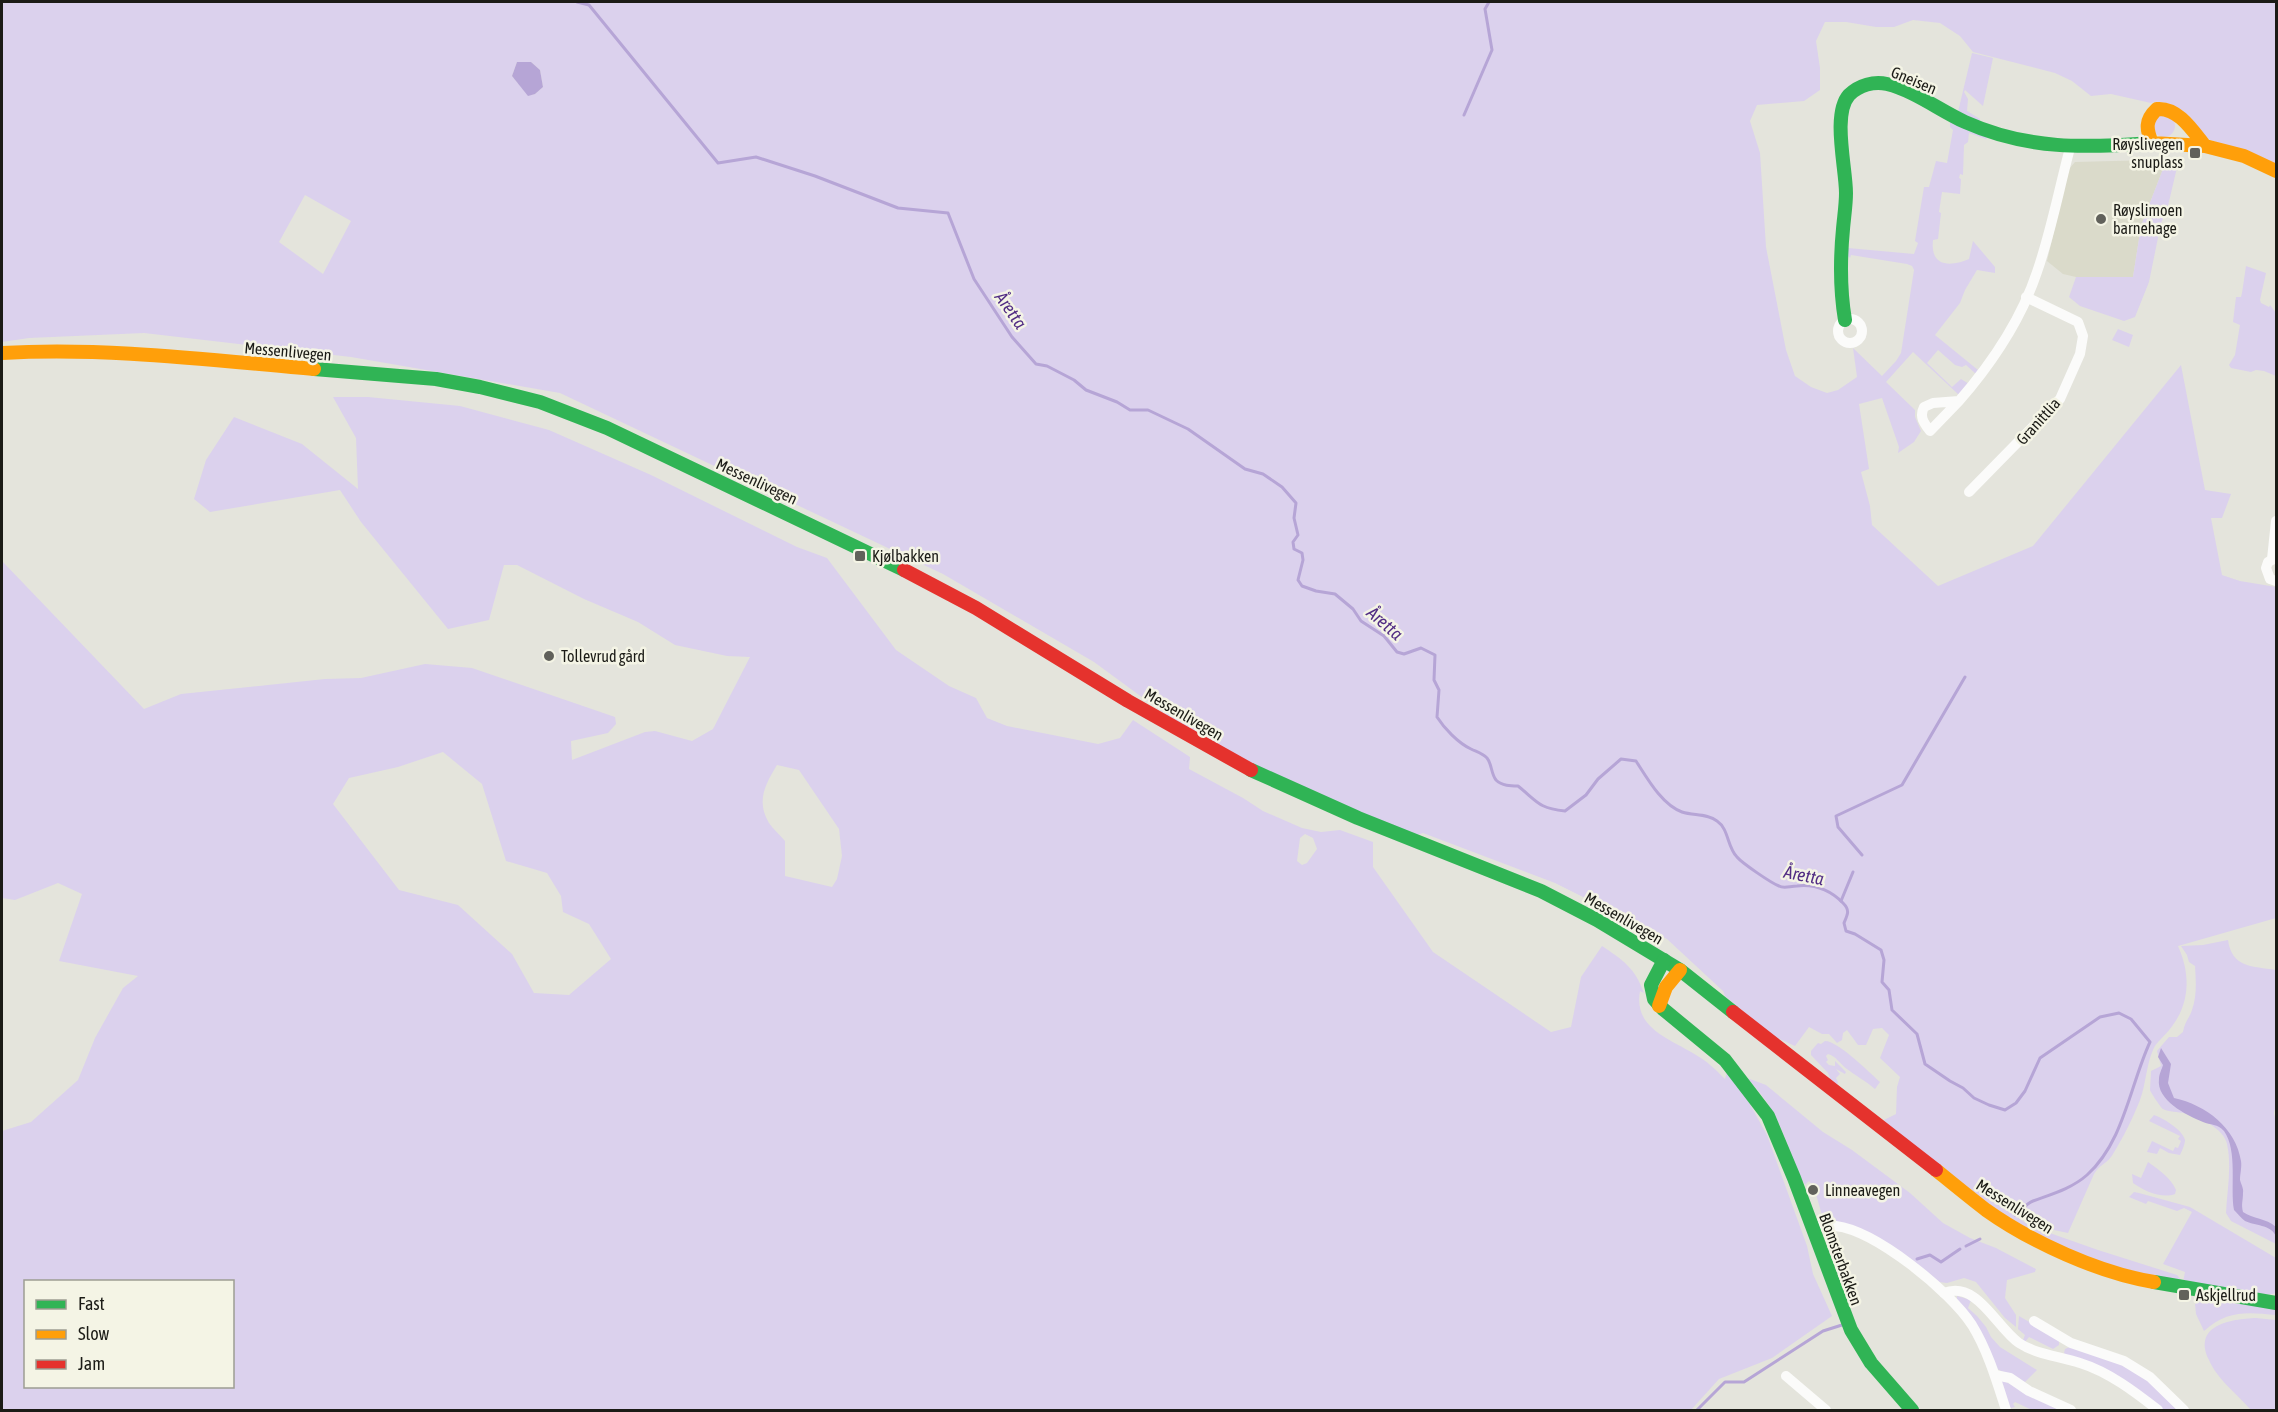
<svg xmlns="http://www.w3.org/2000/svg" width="2278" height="1412" font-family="'Asap Condensed',sans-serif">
<rect width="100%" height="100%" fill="#e4e4dc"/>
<path fill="#dadaca" d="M2152,160L2163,169L2141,226L2133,277H2076L2063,274L2047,261L2069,169L2075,162Z"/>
<g fill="#dbd1ed" fill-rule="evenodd">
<path d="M2,2H2276V165L2208,139C2199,133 2196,124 2190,117C2182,108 2161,98 2151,103L2111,94L2091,96L2072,81L2055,73L1973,52L1960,36L1940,23L1913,20L1894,27H1876L1846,22H1825L1816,41L1820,68V90L1804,101L1757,105L1750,121L1760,153L1766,247L1786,350L1795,376L1811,387L1827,393L1838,390L1857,377L1853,348L1882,376L1896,361L1901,353L1914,270L1912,266L1907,264L1851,255L1850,258L1848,256V248L1914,254L1918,243L1915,241L1924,187H1929L1936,161L1947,163L1953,130L1950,127V121L1987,137L1986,139L1969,133L1968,142L1964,145L1963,175L1960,174L1959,178L1961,179L1960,194L1942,192L1939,212L1941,213L1938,239L1933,240C1930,267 1950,267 1969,259L1973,241L1995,267V273L1977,270L1965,290L1960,303L1935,335L1978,370L1976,374L1966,365L1962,367L1955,365L1938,350L1927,363L1952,387L1961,379L1969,384L1959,395L1913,352L1886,382L1915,410V417L1921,431L1914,442L1898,453L1899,447L1882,398L1859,404L1869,469L1861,472L1870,506L1872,525L1938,586L2033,546L2181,365L2205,490L2231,494L2222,518H2211L2222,575L2240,581L2276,587V918L2178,946C2191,975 2190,1004 2170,1029C2165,1036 2156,1042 2153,1050C2146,1066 2146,1084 2140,1100C2133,1118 2123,1138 2113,1154C2108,1163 2099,1165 2094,1174L2068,1233L2049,1229L2035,1217L2009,1203L1984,1194L2030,1226L2098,1250L2177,1275L2183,1282L2185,1272L2163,1264L2192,1212L2184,1208L2177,1211L2148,1201L2146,1204L2129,1197L2134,1192L2139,1193L2190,1207L2276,1258V1293C2260,1298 2227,1289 2209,1287C2135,1277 2061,1255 1999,1212C1961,1186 1924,1154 1887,1125L1884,1120L1896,1114L1897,1087L1900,1077L1880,1058L1889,1035L1882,1028L1873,1029L1866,1045H1858L1847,1030L1843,1033L1842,1040L1837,1043L1829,1034H1822L1809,1027L1795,1046L1773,1036L1725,996L1723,991L1667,939L1555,883L1423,833L1417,835L1406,831L1279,778L1195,736L1094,662L943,574L560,393L351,357L144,333L29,338L2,342ZM517,62H531L540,70L543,87L535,94L528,95L512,76ZM305,195L351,221L323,274L279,242Z"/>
<path d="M1972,53L1993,58L1983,106L1965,90L1964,92L1968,99L1967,111L1980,119L1979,122L1958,112Z"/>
<circle cx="2164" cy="126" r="11"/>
<path d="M2163,157L2179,159L2167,210L2161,223L2149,282L2135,317L2124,321L2080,306L2069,297L2076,277H2133L2141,226L2163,169L2152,160Z"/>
<path d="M2246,266L2266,273L2260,300L2261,303L2269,307L2270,305L2276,313V376L2264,371L2256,370L2251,372L2231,368L2229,365L2235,355L2240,325L2233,322L2236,297H2241L2242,293Z"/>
<path d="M2118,329L2133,335L2129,347L2112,340Z"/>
<path d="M333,397H368L460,406L549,430L651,475L797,547L827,558L896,650L949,686L976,698L987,718L1007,726L1098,744L1120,738L1133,720L1190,757L1189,769L1243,798L1263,811L1302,828L1321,832L1340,830L1373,842V867L1433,952L1551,1032L1571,1027L1581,977L1602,946C1623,960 1635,968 1644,993L1640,991C1633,1029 1671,1039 1696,1055C1707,1061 1716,1070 1725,1079L1727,1072L1747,1099L1767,1135L1807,1246L1813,1274L1832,1316L1772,1358L1719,1379L1691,1410H2V1131L31,1122L78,1080L95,1038L123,988L138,976L59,961L82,894L58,883L15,900L2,898V561L144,709L181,694L325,679L361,678L425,664L472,668L615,717L616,724L608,733L571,741L572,760L645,732L655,731L692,741L713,729L750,657L727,656L675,645L638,622L584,599L517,565H504L489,620L448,629L361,522L340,490L210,512L194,499L206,460L234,417L302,444L358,489L356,438ZM443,752L482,784L506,861L547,873L561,896L563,912L589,924L611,959L569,995L534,993L512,954L458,905L399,890L333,804L349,778L398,767ZM777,765L799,770L839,829L842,856L837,879L832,887L785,876V841C780,835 773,829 769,823C756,801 765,785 777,765ZM1305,834L1313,838L1317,849L1307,863L1302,865L1297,861L1300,838ZM26,1282H232V1386H26Z"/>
<path d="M2228,940C2232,968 2252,966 2276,970V1104L2274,1113L2276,1123V1244L2231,1221L2226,1213C2227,1191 2232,1167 2227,1144C2224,1129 2199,1116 2184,1113C2179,1112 2168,1112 2163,1109C2161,1108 2151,1093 2150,1090L2151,1071L2161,1066L2157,1051L2169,1037H2177L2183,1032C2185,1021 2189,1019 2192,1010C2197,996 2196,981 2195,966L2189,962L2187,955L2181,946L2203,945Z"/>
<path d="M1825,1041C1838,1041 1869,1072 1880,1082L1875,1089C1866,1081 1856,1076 1847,1069C1840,1064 1836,1056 1828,1054L1826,1056L1828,1060L1826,1062L1829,1065L1835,1066V1061L1846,1072L1845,1074L1836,1069L1840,1074L1836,1078L1838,1082L1837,1085L1832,1084L1828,1073L1811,1055V1051L1818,1043L1821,1044Z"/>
<path d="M1747,1078L1766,1085L1823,1132L1852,1150L1910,1193L1943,1223L1970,1238L1996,1248L2036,1269L2035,1272L2007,1280L2005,1298L2016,1315V1327L2005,1318L1976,1282L1964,1278L1947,1283L1939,1282L1911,1260L1823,1219L1814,1187L1809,1181L1805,1185C1792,1163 1787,1138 1775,1116C1768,1102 1758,1090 1747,1078Z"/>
<path d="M2154,1115C2163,1118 2183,1130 2185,1140C2185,1144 2182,1151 2180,1155L2169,1153L2160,1148L2157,1154L2147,1152L2152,1141L2173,1151L2175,1147L2178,1148L2181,1141L2178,1139L2180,1136L2149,1121Z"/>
<path d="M2148,1162C2159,1170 2171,1178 2176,1190L2175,1194C2162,1199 2144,1191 2133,1183L2132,1174L2141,1178Z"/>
<path d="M1957,1296L1971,1300L1968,1308L1977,1316L1986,1327L1991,1337L2000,1347L2037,1370L2025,1382L1997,1369L1957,1301Z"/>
<path d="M2200,1300L2222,1301L2276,1309V1315C2247,1312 2227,1310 2204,1331L2196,1314L2195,1304Z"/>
<path d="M2019,1316L2059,1339V1345L2053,1349L2029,1337L2025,1342L2023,1340L2025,1335L2018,1329Z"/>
<path d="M2256,1318L2276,1320V1410H2251C2238,1395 2217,1379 2209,1360C2192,1325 2231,1319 2256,1318Z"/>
<path d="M2072,1346L2108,1358L2150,1380L2179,1410H2162L2066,1355L2064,1353L2065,1349Z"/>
<path d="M2000,1379L2063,1410H2032L2015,1402L2013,1404L2015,1407L2011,1408L2008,1404Z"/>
</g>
<g fill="#b6a5d6">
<path d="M517,62H531L540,70L543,87L535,94L528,96L512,76Z"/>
<path d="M2161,1048L2171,1064L2168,1083L2174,1098C2206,1105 2236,1128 2241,1161C2242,1167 2240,1174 2240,1180C2241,1184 2244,1189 2243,1193C2243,1201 2241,1204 2243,1212C2253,1219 2266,1218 2276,1227V1236C2270,1224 2255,1226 2245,1221C2241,1218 2237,1213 2234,1210C2230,1188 2238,1151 2224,1131C2218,1124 2210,1125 2203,1122C2186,1115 2156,1100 2159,1079C2159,1074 2162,1069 2163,1065L2158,1057Z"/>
</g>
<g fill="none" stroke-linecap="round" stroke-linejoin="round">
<g stroke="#b6a5d6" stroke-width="3">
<path d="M577,2L589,5L718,163L756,157L815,176L898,208L948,213L974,279L1012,337L1036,364L1047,366L1074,380L1086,390L1117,402L1130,410H1148L1188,429L1245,469L1263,474L1282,487L1296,503L1294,518L1298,535L1293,542L1294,549L1302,553L1303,560L1298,580L1302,586L1316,591L1335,594L1353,609L1361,621L1384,636L1397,652L1404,654L1421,648L1435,655L1434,680L1439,690L1437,717C1444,728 1458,743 1471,749C1477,752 1482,753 1487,758C1492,764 1491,774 1496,780C1502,786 1511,786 1518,786C1538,802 1538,808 1565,811L1586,795L1598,779L1621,759L1636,761C1647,778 1662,805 1682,812C1694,816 1706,813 1717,821C1729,829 1727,847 1737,857C1742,863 1771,883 1779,886C1784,889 1790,886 1797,886C1814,884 1830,890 1843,903C1850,910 1848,914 1844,923L1846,931L1855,934L1881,950L1884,960L1882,982L1889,990L1892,1010L1917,1034L1925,1064L1950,1081L1963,1088L1974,1098L1989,1105L2005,1110L2016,1103L2025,1091L2040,1058L2100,1017L2119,1013L2131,1019L2150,1042C2130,1085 2124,1142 2087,1175C2071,1189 2052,1194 2033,1201C2025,1204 2022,1211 2015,1215"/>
<path d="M1464,115L1492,50L1485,9L1489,2"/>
<path d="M1862,855L1838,827L1836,816L1902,785L1965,677"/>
<path d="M1841,901L1853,872"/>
<path d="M1966,1246L1980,1239"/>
<path d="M1917,1259L1930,1255L1941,1262L1960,1249"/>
<path d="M1697,1410L1725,1382H1744L1823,1331L1842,1325"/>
</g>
<g stroke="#fbfbfa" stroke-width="10">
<circle cx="1850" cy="331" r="12"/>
<path d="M1959,401L1930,431C1924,423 1919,417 1924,407L1933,403L1959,401C1992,363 2021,320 2037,272C2051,232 2059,189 2070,148"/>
<path d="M1969,492L2060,399L2080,354L2083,336L2078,322L2026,297"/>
<path d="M2276,558L2268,562L2266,568L2270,579L2276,581"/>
<path d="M2272,559L2276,521"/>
<path d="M1813,1228C1820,1227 1828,1225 1836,1226C1876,1231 1950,1291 1972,1325C1988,1351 1997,1382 2006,1410"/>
<path d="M1944,1293C1977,1280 1996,1327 2019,1343C2037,1355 2060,1356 2080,1363C2109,1372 2135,1392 2158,1410"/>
<path d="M2034,1321L2071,1343L2124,1361L2150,1377L2184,1410"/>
<path d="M1995,1375L2010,1378L2029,1391L2071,1410"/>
<path d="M1786,1376L1826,1410"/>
</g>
<g stroke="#30b455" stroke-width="14">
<path d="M1845,320C1840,290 1840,260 1843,229C1844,217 1846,205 1846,193C1846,168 1832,114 1849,95C1859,85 1874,81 1887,84C1915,91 1939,110 1965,122C2028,150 2085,148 2152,143"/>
<path d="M314,369L436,379L480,387L540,402L607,428L904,570"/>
<path d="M1251,770L1358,818L1541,891L1597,920L1680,970L1733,1012"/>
<path d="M1664,960L1651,985L1654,999L1663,1009L1725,1060L1768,1116L1794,1178L1851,1330L1871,1363L1912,1410"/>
<path d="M2154,1282L2276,1303"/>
</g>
<g stroke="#ff9f0a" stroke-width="14">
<path d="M2205,146C2193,131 2178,107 2157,109C2145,120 2146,129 2152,143L2205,146L2244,156L2276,171"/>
<path d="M2,353C106,347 210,360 314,369"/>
<path d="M1659,1006L1666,987L1680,970"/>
<path d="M1936,1170C1952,1183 1969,1197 1986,1210C2031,1242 2099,1273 2154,1282"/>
</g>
<g stroke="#e5322d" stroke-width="14">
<path d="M904,570L976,608L1128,701L1251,770"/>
<path d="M1733,1012L1936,1170"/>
</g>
</g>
<g fill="#61615b" stroke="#f4f4e5" stroke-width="2">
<rect x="2189" y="147" width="12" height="12" rx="3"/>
<circle cx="2101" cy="219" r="6"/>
<rect x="854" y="550" width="12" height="12" rx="3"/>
<circle cx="549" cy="656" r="6"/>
<circle cx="1813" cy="1190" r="6"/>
<rect x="2178" y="1289" width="12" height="12" rx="3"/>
</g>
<g text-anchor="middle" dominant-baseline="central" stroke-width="5" stroke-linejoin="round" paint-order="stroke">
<g font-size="16" fill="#1b1b16" stroke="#f4f4e5">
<text transform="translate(1914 80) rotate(23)">Gneisen</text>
<text transform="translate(288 351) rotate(5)">Messenlivegen</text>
<text transform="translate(2038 421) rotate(-48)">Granittlia</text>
<text transform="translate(757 481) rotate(25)">Messenlivegen</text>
<text transform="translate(1184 714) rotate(30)">Messenlivegen</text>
<text transform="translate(1624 918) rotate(30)">Messenlivegen</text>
<text transform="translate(2015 1206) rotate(32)">Messenlivegen</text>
<text transform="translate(1841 1259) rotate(70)">Blomsterbakken</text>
</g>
<g font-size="16" fill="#1b1b16" stroke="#f4f4e5" text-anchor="start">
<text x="2183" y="144" text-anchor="end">Røyslivegen<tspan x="2183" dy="18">snuplass</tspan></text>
<text x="2113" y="210">Røyslimoen<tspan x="2113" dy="18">barnehage</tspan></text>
<text x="872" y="556">Kjølbakken</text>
<text x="561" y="656">Tollevrud gård</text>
<text x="1825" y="1190">Linneavegen</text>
<text x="2196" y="1295">Askjellrud</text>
</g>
<g font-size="18" font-style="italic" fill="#522d84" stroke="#f4f4e5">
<text transform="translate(1011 310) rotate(55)">Åretta</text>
<text transform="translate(1385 623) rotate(41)">Åretta</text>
<text transform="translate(1804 875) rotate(11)">Åretta</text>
</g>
</g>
<rect width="2278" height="1412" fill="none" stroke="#1b1b16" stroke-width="6"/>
<rect x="24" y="1280" width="210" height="108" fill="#f4f4e5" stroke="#9d9d92" stroke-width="1.5"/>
<rect x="36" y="1300" width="30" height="9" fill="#30b455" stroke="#9d9d92" stroke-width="1.5"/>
<text x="78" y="1310" font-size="18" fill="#1b1b16">Fast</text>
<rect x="36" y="1330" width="30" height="9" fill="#ff9f0a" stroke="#9d9d92" stroke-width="1.5"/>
<text x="78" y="1340" font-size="18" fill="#1b1b16">Slow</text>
<rect x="36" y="1360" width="30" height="9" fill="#e5322d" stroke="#9d9d92" stroke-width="1.5"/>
<text x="78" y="1370" font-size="18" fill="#1b1b16">Jam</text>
</svg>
